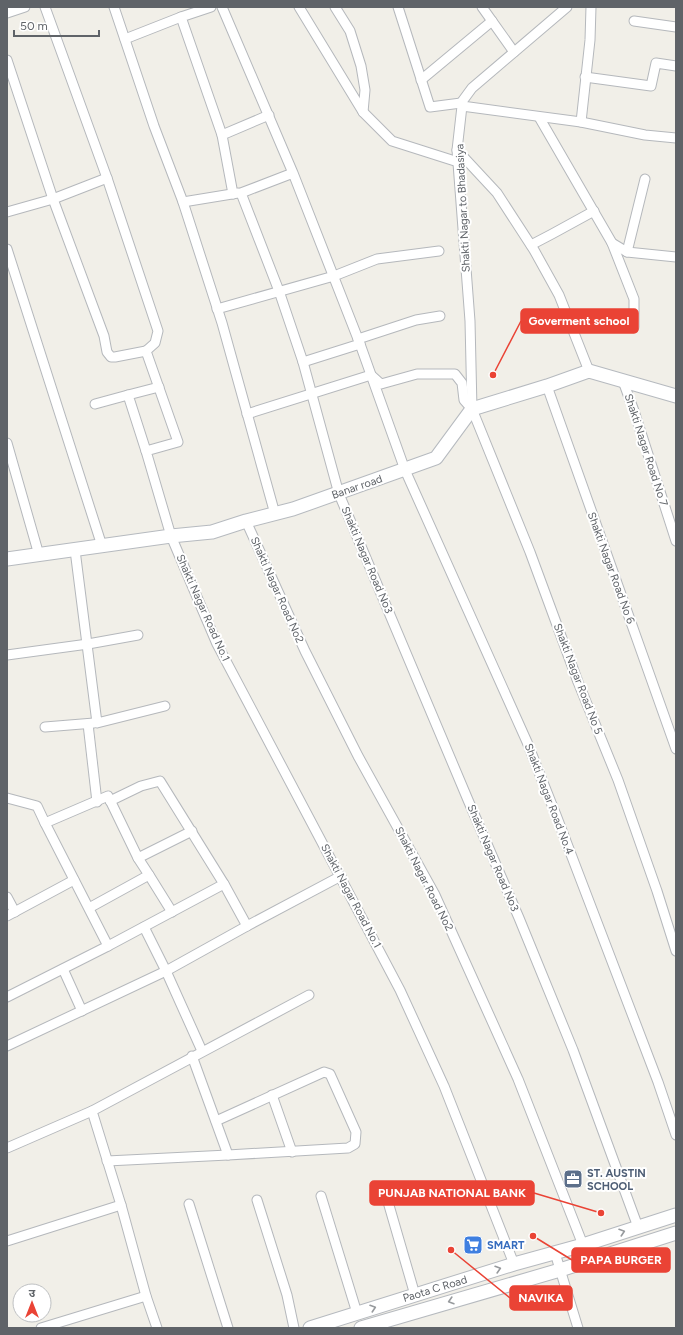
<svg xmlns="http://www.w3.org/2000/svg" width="683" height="1335" font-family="Figtree,'Noto Sans Devanagari',sans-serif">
<rect width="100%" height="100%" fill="#f1efe8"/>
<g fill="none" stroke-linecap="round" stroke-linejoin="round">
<g stroke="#b5b8bc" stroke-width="11">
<g id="street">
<path d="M45,7L107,178L158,331L155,343L146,351L178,442L146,451L171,536L217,644L400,990L444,1086L514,1264"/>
<path d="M114,7L154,126L183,202L222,323L275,514"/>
<path d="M211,7L181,17L222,135L269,115"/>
<path d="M222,7L293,173L360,344L303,362L279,291L241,193L293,173"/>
<path d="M299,7L363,112L392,141L458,162"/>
<path d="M335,7L350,31L361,66L365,90L363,112"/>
<path d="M398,7L430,107L461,103"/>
<path d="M482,7L514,52"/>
<path d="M7,13L25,7"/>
<path d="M634,21L676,27"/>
<path d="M125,39L181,17"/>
<path d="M7,60L53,199L104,336L107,352L111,357H115L146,351"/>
<path d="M585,77L651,86L656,63L676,66"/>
<path d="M421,80L492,21"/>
<path d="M462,106L581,122L645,135L676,138"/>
<path d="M539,117L612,243L627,252L676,257"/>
<path d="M581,122L590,40L591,7"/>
<path d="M222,135L233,194"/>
<path d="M457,150L497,193L534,250L559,295L589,371"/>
<path d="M183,202L238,193"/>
<path d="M7,212L53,199L107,178"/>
<path d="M612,243L634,299V327"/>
<path d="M531,245L552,234L594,211"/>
<path d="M7,249L102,546"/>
<path d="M627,252L645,179"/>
<path d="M217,309L334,276L377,259L439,251"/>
<path d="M358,339L416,320L440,316"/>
<path d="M360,344L405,470L527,742L556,815L658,1082L676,1135"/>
<path d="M303,362L339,494L468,800L519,918L573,1050L638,1227"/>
<path d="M623,381L634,411L676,541"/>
<path d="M547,386L676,749"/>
<path d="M95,404L128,395"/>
<path d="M472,409L470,321L457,150L462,106L461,103L472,88L567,7"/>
<path d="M247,414L371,375L381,384L417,374H455L462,383L464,400L472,409L530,552L578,682L618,780L657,891L676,951"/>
<path d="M7,443L39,555"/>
<path d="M146,451L128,395L159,387"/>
<path d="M246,521L305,651L358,756L435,895L518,1079L583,1245"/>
<path d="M75,550L97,723L165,706"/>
<path d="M7,655L88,644L138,635"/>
<path d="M88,724L97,802"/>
<path d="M45,727L94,723"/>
<path d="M7,798L37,806L45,823"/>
<path d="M138,858L192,831"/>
<path d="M149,875L172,912"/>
<path d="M7,897L15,912"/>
<path d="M7,916L74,880"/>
<path d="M247,926L341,876"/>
<path d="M144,927L166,971L202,1051"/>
<path d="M108,946L224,884L160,781L141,786L110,801"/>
<path d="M63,969L82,1011"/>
<path d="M7,997L108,946L45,823L108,796L138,858L149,875L89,908"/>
<path d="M7,1046L166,971L247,926L224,884"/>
<path d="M192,1056L228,1155"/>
<path d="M272,1095L292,1152"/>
<path d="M7,1148L92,1111"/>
<path d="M107,1161L228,1155L348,1148L355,1144L356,1132L330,1074L324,1072L216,1121"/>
<path d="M386,1195L415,1295"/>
<path d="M321,1196L357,1313"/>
<path d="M257,1200L287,1295L294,1328"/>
<path d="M189,1204L228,1328"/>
<path d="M7,1241L121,1205"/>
<path d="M555,1253L578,1328"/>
<path d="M41,1328L146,1296"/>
<path d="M157,1328L146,1296L121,1205L92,1111L309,995"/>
</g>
</g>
<g stroke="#b6babf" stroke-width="15">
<g id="secondary">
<path d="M7,559L171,536L212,532L246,521L293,509L436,458L472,409L547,386L589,371L676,396"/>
<path d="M310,1328L514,1264L583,1245L676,1215"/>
<path d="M361,1328L560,1270L676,1233"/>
</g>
</g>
<use href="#street" stroke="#fff" stroke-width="9"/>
<use href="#secondary" stroke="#fff" stroke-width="13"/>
</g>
<defs><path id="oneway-chevron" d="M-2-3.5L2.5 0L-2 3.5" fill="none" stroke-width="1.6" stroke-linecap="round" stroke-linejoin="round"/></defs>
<g stroke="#979a9d">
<use href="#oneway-chevron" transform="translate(622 1232) rotate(-18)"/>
<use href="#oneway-chevron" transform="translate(498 1269) rotate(-17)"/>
<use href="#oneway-chevron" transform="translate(451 1301) rotate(163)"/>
<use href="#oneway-chevron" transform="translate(373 1308) rotate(-18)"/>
</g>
<defs>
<g id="office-square" transform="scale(1)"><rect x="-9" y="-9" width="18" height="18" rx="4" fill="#5c6f8a" stroke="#fff"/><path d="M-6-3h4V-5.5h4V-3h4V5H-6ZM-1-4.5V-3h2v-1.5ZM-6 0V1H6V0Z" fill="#fff"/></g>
<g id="supermarket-square" transform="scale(1)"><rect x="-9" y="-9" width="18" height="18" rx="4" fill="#3f7fe0" stroke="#fff"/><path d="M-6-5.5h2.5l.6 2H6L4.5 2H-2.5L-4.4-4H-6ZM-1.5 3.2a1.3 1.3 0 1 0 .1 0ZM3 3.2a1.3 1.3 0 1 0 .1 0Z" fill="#fff"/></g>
</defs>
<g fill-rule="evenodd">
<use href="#office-square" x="573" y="1179"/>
<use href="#supermarket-square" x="473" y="1245"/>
</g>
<g text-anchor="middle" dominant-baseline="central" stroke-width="4" stroke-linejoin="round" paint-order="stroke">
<g font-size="11" fill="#5f6368" stroke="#fff">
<text transform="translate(463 208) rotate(-93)">Shakti Nagar to Bhadasiya</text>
<text transform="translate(646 450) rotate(72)">Shakti Nagar Road No 7</text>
<text transform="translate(357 487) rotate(-19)">Banar road</text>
<text transform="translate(367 560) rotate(67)">Shakti Nagar Road No3</text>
<text transform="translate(611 568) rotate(70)">Shakti Nagar Road No 6</text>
<text transform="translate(277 590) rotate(66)">Shakti Nagar Road No2</text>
<text transform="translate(203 608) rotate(66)">Shakti Nagar Road No.1</text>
<text transform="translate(578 679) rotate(69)">Shakti Nagar Road No 5</text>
<text transform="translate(549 799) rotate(69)">Shakti Nagar Road No.4</text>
<text transform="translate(493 858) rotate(67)">Shakti Nagar Road No3</text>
<text transform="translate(424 879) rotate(63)">Shakti Nagar Road No2</text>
<text transform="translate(351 896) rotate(62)">Shakti Nagar Road No.1</text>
<text transform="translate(435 1289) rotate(-17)">Paota C Road</text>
</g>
<g font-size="11" font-weight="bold" fill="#4e5e75" stroke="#fff" text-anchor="start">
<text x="587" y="1173">ST. AUSTIN<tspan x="587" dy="13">SCHOOL</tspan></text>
</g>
<g font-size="11" font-weight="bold" fill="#366cbe" stroke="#fff" text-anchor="start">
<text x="487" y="1245">SMART</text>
</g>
</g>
<path fill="none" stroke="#ea4335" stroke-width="1.5" d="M493 375L521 321M601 1213L534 1193M533 1236L572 1260M451 1250L510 1298"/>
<g fill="#ea4335" stroke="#fff" stroke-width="1.5">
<circle cx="493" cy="375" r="4"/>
<circle cx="601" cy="1213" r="4"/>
<circle cx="533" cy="1236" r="4"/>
<circle cx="451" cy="1250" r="4"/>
</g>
<g fill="#ea4335" stroke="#ea4335" stroke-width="1.5">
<rect x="521" y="309" width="117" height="24" rx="4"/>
<rect x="370" y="1181" width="164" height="24" rx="4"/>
<rect x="572" y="1248" width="98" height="24" rx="4"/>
<rect x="510" y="1286" width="62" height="24" rx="4"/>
</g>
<g font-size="12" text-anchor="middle" font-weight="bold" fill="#fff">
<text x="579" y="325">Goverment school</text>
<text x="452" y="1197">PUNJAB NATIONAL BANK</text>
<text x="621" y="1264">PAPA BURGER</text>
<text x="541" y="1302">NAVIKA</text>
</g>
<rect width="683" height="1335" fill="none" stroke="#5f6368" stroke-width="16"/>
<g transform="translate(32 1303)"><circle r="19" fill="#ffffff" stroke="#bfc1c3"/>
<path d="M0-3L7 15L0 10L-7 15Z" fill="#ea4335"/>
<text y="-6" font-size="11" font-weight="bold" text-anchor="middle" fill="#5f6368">उ</text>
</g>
<path d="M14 30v6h85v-6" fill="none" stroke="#5f6368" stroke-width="2"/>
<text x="20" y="30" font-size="12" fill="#5f6368" stroke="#ffffff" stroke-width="3" paint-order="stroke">50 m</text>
</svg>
